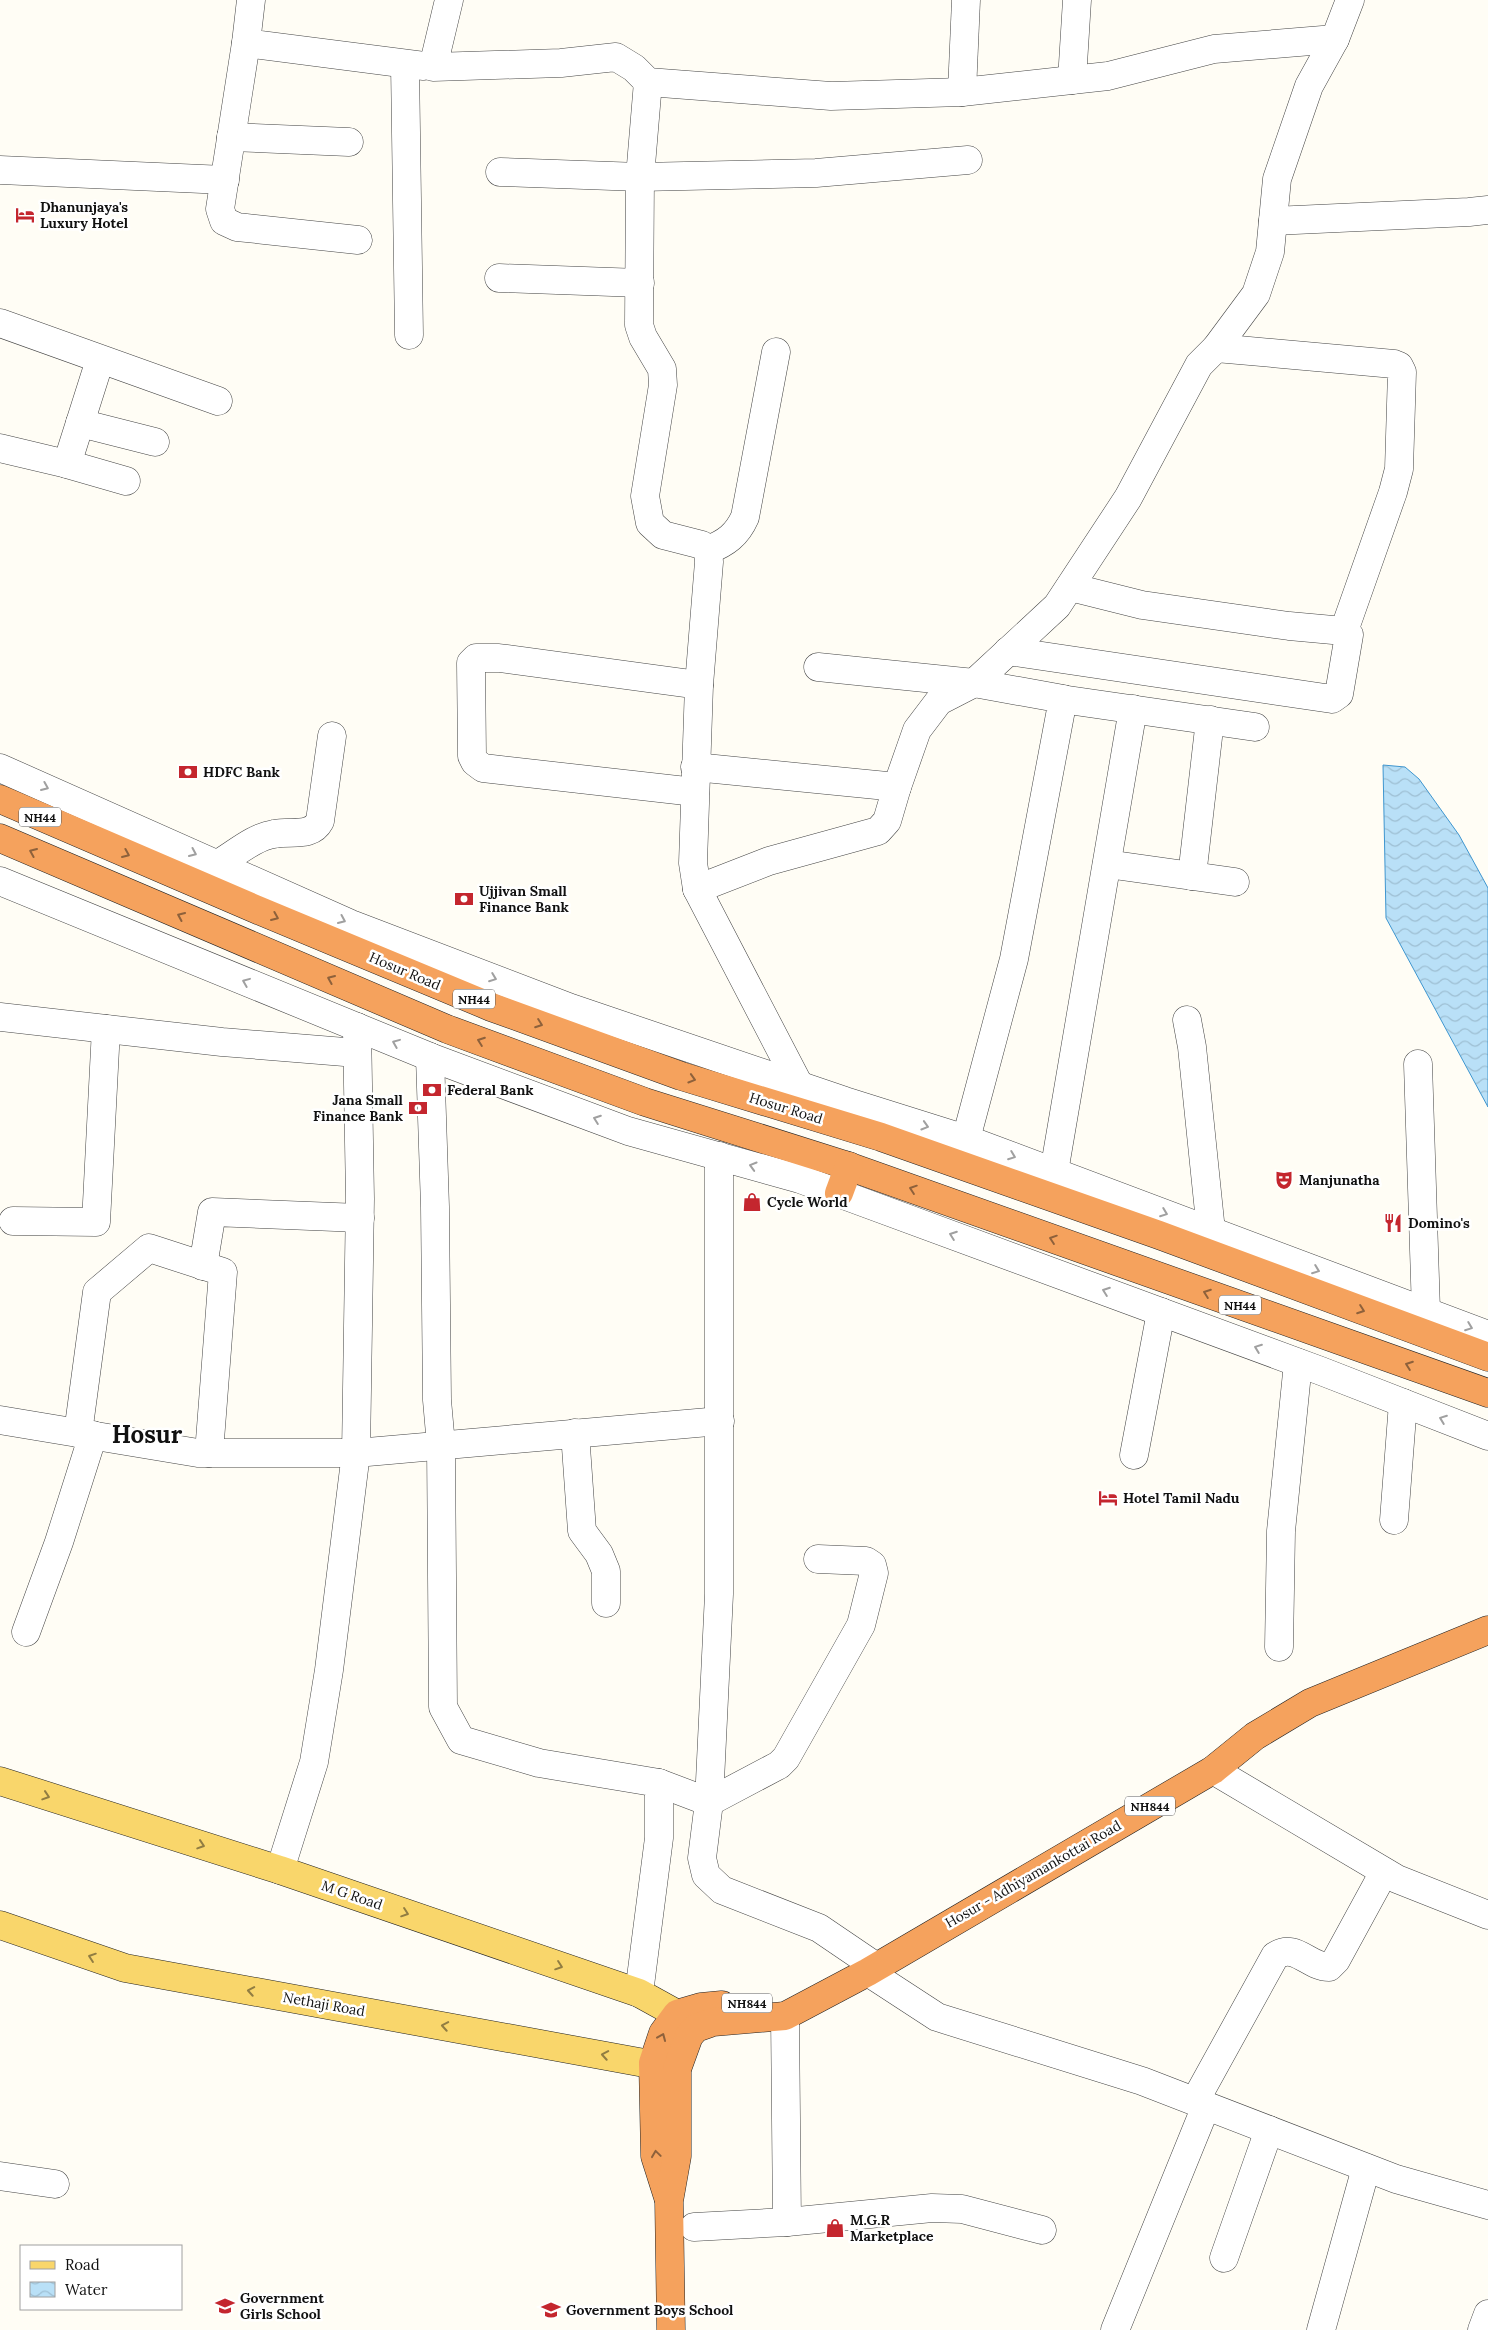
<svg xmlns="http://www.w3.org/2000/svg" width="1488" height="2330" font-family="Lora,serif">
<defs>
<pattern id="water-waves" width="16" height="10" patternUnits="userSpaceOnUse" patternTransform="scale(1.25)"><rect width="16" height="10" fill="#b9e0f7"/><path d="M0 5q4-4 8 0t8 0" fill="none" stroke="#9ebfd3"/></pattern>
</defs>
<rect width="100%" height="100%" fill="#fffdf5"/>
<path fill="url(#water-waves)" stroke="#3f96cf" d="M1383,765L1405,767L1419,779L1459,835L1488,888V1107L1386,918Z"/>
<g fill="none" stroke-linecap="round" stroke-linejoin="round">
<g stroke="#444" stroke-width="29">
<g id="minor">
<path d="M251,0L246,43L424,66"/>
<path d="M449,0L433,67L561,63L616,57L634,68L648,82L831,96L962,92L1108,76L1214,49L1335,39L1350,0"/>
<path d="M246,43L220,209L224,221L237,227L358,240"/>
<path d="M405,65L409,335"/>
<path d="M1072,80L1077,0"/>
<path d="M648,82L640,177L639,325L643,337L662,369L663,385L645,496L650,523L663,535L702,545L708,550L709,562L699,685L693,863L697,889L798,1083"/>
<path d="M962,92L966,0"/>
<path d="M231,137L349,142"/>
<path d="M0,170L225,180"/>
<path d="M500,172L640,177L816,173L968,160"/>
<path d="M1273,221L1469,212L1488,210"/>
<path d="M499,278L640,283"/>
<path d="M0,323L218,401"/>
<path d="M1216,348L1394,364L1399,366L1402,372L1399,469L1393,492L1344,631"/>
<path d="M80,423L155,442"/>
<path d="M0,448L67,464L100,360"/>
<path d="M67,464L126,481"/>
<path d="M708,550C726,543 737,535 745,517L776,352"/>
<path d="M1008,651L1332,699L1339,694L1349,635L1344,631L1289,626L1142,605L1070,587"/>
<path d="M818,667L974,683"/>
<path d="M1061,699L1255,727"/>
<path d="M695,767L897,787"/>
<path d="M0,768L351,924L571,1008L845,1101L966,1139L1488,1335"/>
<path d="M695,792L483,768L475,762L472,756L471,663L476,658H499L699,685"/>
<path d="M218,864C235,854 254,837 274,834C291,830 311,838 320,821L332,736"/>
<path d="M1107,864L1235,882"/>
<path d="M1192,876L1210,720"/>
<path d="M0,881L430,1057L628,1131L800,1179L1321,1371L1488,1436"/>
<path d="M697,889L769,861L878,831L887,821L897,787L917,730L939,701L974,683"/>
<path d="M0,1017L222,1042L357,1053"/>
<path d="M1187,1020L1192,1047L1211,1231"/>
<path d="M430,1057L435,1207L437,1400L441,1445L443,1707L461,1740L539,1763L659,1783V1838L639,1993"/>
<path d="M1418,1064L1426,1311"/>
<path d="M966,1139L1014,959L1063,699L974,683L1057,606L1128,498L1199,365L1216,348L1256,294L1270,252L1277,179L1309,86L1335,39"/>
<path d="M719,1156V1594L709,1802L702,1858L706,1875L722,1890L819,1928L875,1966"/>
<path d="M1054,1172L1133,709"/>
<path d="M13,1221L96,1222L106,1029"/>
<path d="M203,1266L212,1212L360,1218"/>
<path d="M0,1420L198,1453H356L720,1421"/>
<path d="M78,1433L97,1292L149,1248L223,1272L209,1453"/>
<path d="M575,1433L582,1531L599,1554L606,1571V1603"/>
<path d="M1134,1455L1161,1312"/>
<path d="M1394,1520L1403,1403"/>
<path d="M26,1632L59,1542L93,1435"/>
<path d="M1279,1647L1281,1531L1298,1363"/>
<path d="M1213,1770L1397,1879L1488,1915"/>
<path d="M659,1783L709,1802L779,1765L786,1758L861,1625L874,1573L872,1565L866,1561L818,1559"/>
<path d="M280,1870L314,1762L329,1670L356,1453L360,1199L357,1027"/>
<path d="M868,1972L937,2017L1142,2081L1396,2179L1488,2205"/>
<path d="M785,2016L787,2222"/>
<path d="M1195,2101L1275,1956C1295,1942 1309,1967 1329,1967L1336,1960L1384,1872"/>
<path d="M0,2176L55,2184"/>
<path d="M694,2227L787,2222L932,2208L962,2209L1042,2230"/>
<path d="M1224,2258L1269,2130"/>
<path d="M1115,2330L1206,2106"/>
<path d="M1321,2330L1366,2168"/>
<path d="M1482,2330L1488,2314"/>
</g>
</g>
<g stroke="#222" stroke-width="29">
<g id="major">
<path d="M0,1781L280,1870L639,1993L677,2014L696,2028"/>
<path d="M0,1925L125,1968L677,2069"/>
</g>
</g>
<g stroke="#222" stroke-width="29">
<g id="highway">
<path d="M0,799L253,908L491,1007L681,1076L881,1137L1159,1235L1488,1357"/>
<path d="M0,838L447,1029L645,1102L842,1164L1488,1393"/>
<path d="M839,1193L849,1166"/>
<path d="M668,2197L655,2156L653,2063L663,2033L677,2014L701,2007L722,2005"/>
<path d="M671,2330L669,2201L677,2156V2069L689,2036L696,2028L713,2022L785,2016L868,1972L1213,1770L1255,1736L1310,1703L1488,1630"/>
</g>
</g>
<use href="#minor" stroke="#fff" stroke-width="28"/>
<use href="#major" stroke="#f9d66b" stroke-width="28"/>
<use href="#highway" stroke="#f5a25d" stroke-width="28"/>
</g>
<defs><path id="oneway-chevron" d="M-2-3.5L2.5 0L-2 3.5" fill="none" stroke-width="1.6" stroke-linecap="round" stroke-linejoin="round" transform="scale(1.25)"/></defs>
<g stroke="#a0a0a0">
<use href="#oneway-chevron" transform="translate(45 787) rotate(23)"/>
<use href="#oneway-chevron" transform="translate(193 853) rotate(24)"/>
<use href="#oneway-chevron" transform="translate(342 920) rotate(24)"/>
<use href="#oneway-chevron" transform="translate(493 978) rotate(21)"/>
<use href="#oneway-chevron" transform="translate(246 982) rotate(-158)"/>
<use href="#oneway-chevron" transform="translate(396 1043) rotate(-158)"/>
<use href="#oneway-chevron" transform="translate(597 1119) rotate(-160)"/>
<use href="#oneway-chevron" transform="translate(925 1126) rotate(17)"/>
<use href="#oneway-chevron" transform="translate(1012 1156) rotate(21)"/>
<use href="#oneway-chevron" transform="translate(753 1166) rotate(-164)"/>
<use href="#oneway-chevron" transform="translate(1164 1213) rotate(21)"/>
<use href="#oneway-chevron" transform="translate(953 1235) rotate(-160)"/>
<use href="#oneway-chevron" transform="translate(1316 1270) rotate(21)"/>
<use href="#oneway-chevron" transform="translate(1106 1291) rotate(-160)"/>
<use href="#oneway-chevron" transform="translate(1469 1327) rotate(21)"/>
<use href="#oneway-chevron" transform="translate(1258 1348) rotate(-159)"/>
<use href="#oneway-chevron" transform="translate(1443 1419) rotate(-159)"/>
</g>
<g stroke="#8e613b">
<use href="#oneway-chevron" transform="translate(33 852) rotate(-157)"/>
<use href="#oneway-chevron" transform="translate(126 854) rotate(23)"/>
<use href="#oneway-chevron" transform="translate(181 916) rotate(-156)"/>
<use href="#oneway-chevron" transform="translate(275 917) rotate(23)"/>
<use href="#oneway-chevron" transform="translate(331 979) rotate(-157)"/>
<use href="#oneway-chevron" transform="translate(539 1024) rotate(20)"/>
<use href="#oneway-chevron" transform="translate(481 1041) rotate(-160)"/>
<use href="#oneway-chevron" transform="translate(692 1079) rotate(17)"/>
<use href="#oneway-chevron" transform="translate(913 1189) rotate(-161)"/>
<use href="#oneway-chevron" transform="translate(1053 1239) rotate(-161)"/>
<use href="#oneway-chevron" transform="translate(1207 1293) rotate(-160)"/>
<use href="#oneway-chevron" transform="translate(1361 1310) rotate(20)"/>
<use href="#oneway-chevron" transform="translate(1409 1365) rotate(-160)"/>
<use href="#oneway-chevron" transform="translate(662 2037) rotate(-67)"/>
<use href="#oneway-chevron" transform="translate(656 2154) rotate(-98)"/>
</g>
<g stroke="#917d42">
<use href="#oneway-chevron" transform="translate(46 1796) rotate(18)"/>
<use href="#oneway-chevron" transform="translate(201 1845) rotate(18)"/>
<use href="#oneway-chevron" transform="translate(405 1913) rotate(19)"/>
<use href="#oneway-chevron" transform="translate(92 1957) rotate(-161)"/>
<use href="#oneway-chevron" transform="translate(559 1966) rotate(19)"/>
<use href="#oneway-chevron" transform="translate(251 1991) rotate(-170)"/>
<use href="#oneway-chevron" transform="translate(445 2026) rotate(-170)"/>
<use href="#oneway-chevron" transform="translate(605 2055) rotate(-170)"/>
</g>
<defs>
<g id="hotel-bare" transform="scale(1.5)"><path d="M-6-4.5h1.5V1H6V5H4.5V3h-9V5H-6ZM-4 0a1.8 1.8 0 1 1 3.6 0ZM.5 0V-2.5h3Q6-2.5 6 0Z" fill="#c4262e" stroke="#fff" stroke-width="2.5" paint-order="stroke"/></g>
<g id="bank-bare" transform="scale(1.5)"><path d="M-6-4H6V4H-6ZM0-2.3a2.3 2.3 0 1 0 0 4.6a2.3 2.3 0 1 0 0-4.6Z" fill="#c4262e" stroke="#fff" stroke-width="2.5" paint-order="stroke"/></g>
<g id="theatre-bare" transform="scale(1.5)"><path d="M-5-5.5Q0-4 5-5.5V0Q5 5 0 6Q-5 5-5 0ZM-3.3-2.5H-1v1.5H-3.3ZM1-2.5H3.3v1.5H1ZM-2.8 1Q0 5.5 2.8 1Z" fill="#c4262e" stroke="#fff" stroke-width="2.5" paint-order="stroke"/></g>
<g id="shop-bare" transform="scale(1.5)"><path d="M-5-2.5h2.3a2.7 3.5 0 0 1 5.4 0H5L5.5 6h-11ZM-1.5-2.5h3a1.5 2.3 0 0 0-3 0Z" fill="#c4262e" stroke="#fff" stroke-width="2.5" paint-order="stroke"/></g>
<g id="restaurant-bare" transform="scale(1.5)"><path d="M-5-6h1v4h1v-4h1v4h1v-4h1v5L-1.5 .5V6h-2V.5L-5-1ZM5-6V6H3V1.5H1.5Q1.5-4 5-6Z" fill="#c4262e" stroke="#fff" stroke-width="2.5" paint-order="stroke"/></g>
<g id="school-bare" transform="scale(1.5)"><path d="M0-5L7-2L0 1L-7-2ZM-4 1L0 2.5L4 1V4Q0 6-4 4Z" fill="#c4262e" stroke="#fff" stroke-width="2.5" paint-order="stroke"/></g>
</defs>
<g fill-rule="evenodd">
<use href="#hotel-bare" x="25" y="215"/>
<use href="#bank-bare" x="188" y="772"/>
<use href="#bank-bare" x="464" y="899"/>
<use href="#bank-bare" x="432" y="1090"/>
<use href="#bank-bare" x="418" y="1108"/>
<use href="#theatre-bare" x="1284" y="1180"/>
<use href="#shop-bare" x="752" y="1202"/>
<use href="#restaurant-bare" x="1393" y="1223"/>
<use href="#hotel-bare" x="1108" y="1498"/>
<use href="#shop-bare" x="835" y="2228"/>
<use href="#school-bare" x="225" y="2306"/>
<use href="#school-bare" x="551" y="2310"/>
</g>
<g text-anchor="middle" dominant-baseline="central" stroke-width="5" stroke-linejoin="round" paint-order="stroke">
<g fill="#fff" stroke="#585858" stroke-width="1">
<rect x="19" y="807.5" width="42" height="19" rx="4"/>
<rect x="453" y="989.5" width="42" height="19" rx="4"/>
<rect x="1219" y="1295.5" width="42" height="19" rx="4"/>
<rect x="1125" y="1796.5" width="50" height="19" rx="4"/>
<rect x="722" y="1993.5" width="50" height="19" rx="4"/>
</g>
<g font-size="12" font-weight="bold" fill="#111">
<text x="40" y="817">NH44</text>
<text x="474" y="999">NH44</text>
<text x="1240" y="1305">NH44</text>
<text x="1150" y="1806">NH844</text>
<text x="747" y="2003">NH844</text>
</g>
<g font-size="14" font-weight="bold" fill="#111" stroke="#fff" text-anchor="start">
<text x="40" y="207">Dhanunjaya's<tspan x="40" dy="16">Luxury Hotel</tspan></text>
<text x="203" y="772">HDFC Bank</text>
<text x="479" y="891">Ujjivan Small<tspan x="479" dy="16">Finance Bank</tspan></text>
<text x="447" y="1090">Federal Bank</text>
<text x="403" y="1100" text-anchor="end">Jana Small<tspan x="403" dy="16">Finance Bank</tspan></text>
<text x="1299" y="1180">Manjunatha</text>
<text x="767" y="1202">Cycle World</text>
<text x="1408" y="1223">Domino's</text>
<text x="1123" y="1498">Hotel Tamil Nadu</text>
<text x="850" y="2220">M.G.R<tspan x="850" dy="16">Marketplace</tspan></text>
<text x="240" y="2298">Government<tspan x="240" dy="16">Girls School</tspan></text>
<text x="566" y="2310">Government Boys School</text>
</g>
<g font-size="14" fill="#111" stroke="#fff">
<text transform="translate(405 971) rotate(23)">Hosur Road</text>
<text transform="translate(786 1108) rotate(17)">Hosur Road</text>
<text transform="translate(1033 1874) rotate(-30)">Hosur - Adhiyamankottai Road</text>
<text transform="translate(352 1895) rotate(19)">M G Road</text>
<text transform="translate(324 2004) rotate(10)">Nethaji Road</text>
</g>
<g font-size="24" font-weight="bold" fill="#111" stroke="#fff">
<text x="147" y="1434">Hosur</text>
</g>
</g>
<rect x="20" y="2245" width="162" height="65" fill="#ffffff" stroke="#a0a0a0"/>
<rect x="30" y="2261" width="25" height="8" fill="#f9d66b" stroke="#a0a0a0"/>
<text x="65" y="2270" font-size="15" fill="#111111">Road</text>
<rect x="30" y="2282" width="25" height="15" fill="url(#water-waves)" stroke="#a0a0a0"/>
<text x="65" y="2295" font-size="15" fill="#111111">Water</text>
</svg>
